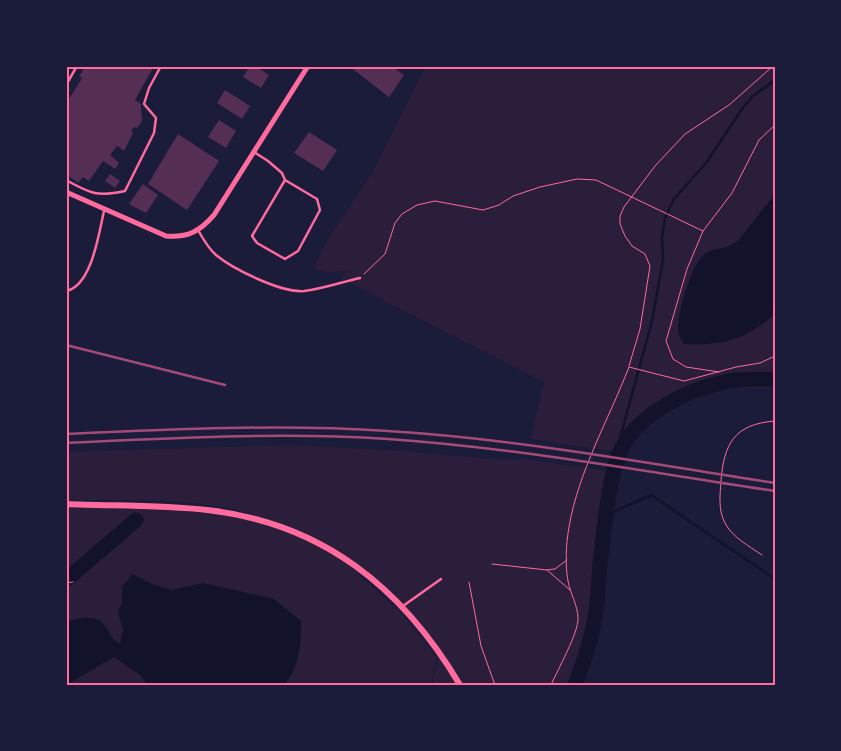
<svg xmlns="http://www.w3.org/2000/svg" width="841" height="751" font-family="'Fira Sans',sans-serif">
<rect width="100%" height="100%" fill="#1b1b3a"/>
<g fill="#2a1e3b">
<path d="M426,66H775V388H742L711,383L655,408L618,444L617,452L531,439L544,382L342,279L347,270L325,273L314,267L329,237L374,170Z"/>
<path d="M290,445L404,451L500,460L525,459L614,472L591,623L576,685H432L440,653L420,626L361,569L358,574L398,610L437,658L431,685H66V504L166,508L272,522C212,495 131,501 66,500V452Z"/>
</g>
<g fill="#12122b">
<path d="M775,194V314C744,341 723,345 684,344C680,338 677,332 678,325C679,310 692,261 706,253C716,247 726,250 738,241Z"/>
<path d="M132,574L152,584L171,590L203,583L274,599L301,621C301,644 300,667 284,685H148L140,675L114,657L66,685V621C79,619 96,613 105,626C111,634 111,639 120,644L123,630L118,611L122,603V587Z"/>
</g>
<g fill="none" stroke-linecap="round" stroke-linejoin="round">
<g stroke="#12122b" stroke-width="2.5">
<path d="M617,449L652,321L663,260L662,237L665,218L674,199L706,163L742,109L753,96L775,80"/>
<path d="M607,515L651,495L775,579"/>
</g>
<g stroke="#12122b" stroke-width="15">
<path d="M66,580L136,520"/>
<path d="M575,685C582,665 590,644 594,623C599,601 598,578 601,555C604,527 609,480 619,454C635,414 690,388 729,381C744,378 760,380 775,379"/>
</g>
</g>
<g fill="#542f53">
<path d="M86,66H154L135,100L141,104L142,121L137,128L134,127L131,130L133,133L124,151L117,146L110,155L119,163L115,169L103,161L89,181L83,177L78,183L66,174L68,164L66,163V104L82,78L79,76Z"/>
<path d="M250,66H255L269,75L261,88L243,77Z"/>
<path d="M349,66H391L404,75L389,97Z"/>
<path d="M225,90L250,106L242,119L217,103Z"/>
<path d="M219,120L236,131L226,148L208,137Z"/>
<path d="M309,132L337,150L323,171L294,153Z"/>
<path d="M178,134L219,161L187,210L148,184Z"/>
<path d="M110,174L120,181L115,188L105,181Z"/>
<path d="M143,184L158,195L146,213L129,204Z"/>
</g>
<g fill="none" stroke-linecap="round" stroke-linejoin="round">
<g stroke="#ff6b9d" stroke-width="1">
<path d="M703,231L732,193L759,140L775,125"/>
<path d="M364,274L385,254L395,223L402,214L417,205L435,201L483,210L499,205L513,196L540,187L577,179L596,180L703,231L687,269L666,341L673,359L686,367L719,372"/>
<path d="M629,366L640,329L650,266L645,254L632,246L625,236L620,224V216L624,207L655,166L685,134L729,105L773,66"/>
<path d="M762,555C749,546 732,537 725,523C718,510 720,495 721,481C724,444 734,424 775,421"/>
<path d="M492,564L547,570L570,590"/>
<path d="M547,570L555,569L567,560"/>
<path d="M469,582L481,646L495,685"/>
<path d="M66,583L73,582"/>
<path d="M551,685C557,671 579,632 578,618C578,606 570,593 568,581C565,565 566,544 569,527C579,470 608,421 629,367L684,381L736,367L760,363L775,356"/>
</g>
<g stroke="#ff6b9d" stroke-width="2.5">
<path d="M66,85L77,66"/>
<path d="M254,152L268,161L282,173L285,180L317,199L320,210L298,251L285,259L257,243L252,236L285,180"/>
<path d="M66,180C91,194 98,197 125,191L154,133L156,118L144,104L149,88L161,66"/>
<path d="M198,230C203,239 208,248 216,255C233,269 281,293 304,291C322,289 342,282 360,278"/>
<path d="M66,291C92,286 99,232 104,211"/>
<path d="M403,606L441,579"/>
</g>
<path stroke="#ff6b9d" stroke-width="5" d="M66,192L166,236C188,238 200,231 214,215L308,66"/>
<path stroke="#ff6b9d" stroke-width="6" d="M66,504C113,506 161,505 207,510C322,523 402,587 460,685"/>
<g stroke="#a44b75" stroke-width="2.5">
<path d="M66,345L225,385"/>
<path d="M66,434C173,429 281,424 388,431C518,439 646,463 775,483"/>
<path d="M66,443C173,438 281,432 388,439C518,448 646,472 775,491"/>
</g>
</g>
<rect width="841" height="751" fill="none" stroke="#1b1b3a" stroke-width="135"/>
<rect x="68" y="68" width="706" height="616" fill="none" stroke="#ff6b9d" stroke-width="2"/>
</svg>
